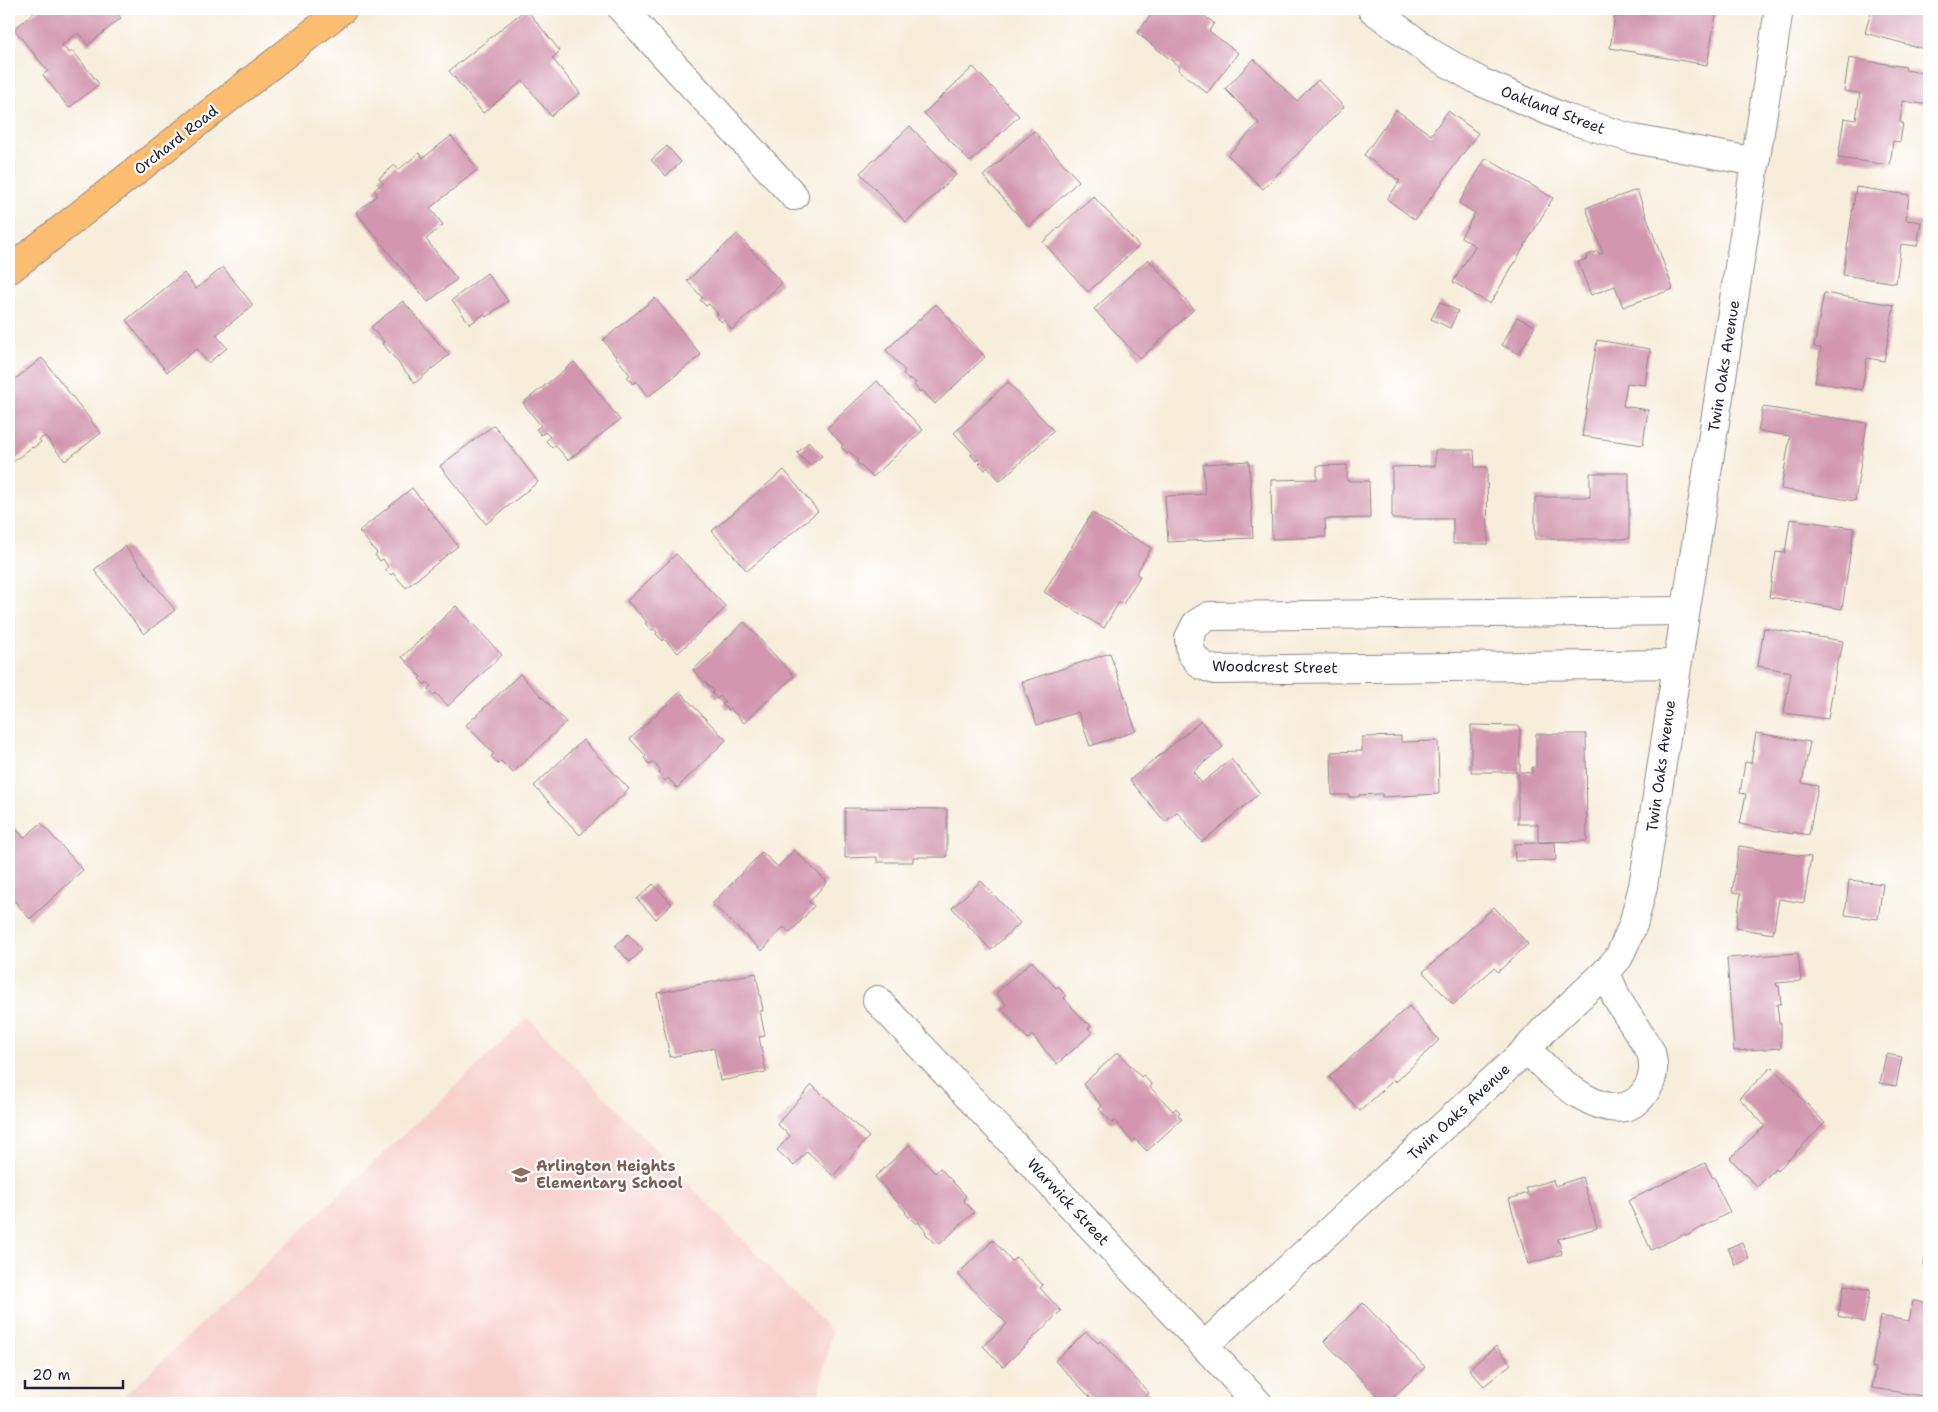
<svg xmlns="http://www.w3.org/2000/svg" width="1938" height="1412" font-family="'Shantell Sans',sans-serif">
<rect width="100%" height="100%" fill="#fff"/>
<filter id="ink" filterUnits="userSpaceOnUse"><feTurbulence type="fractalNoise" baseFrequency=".02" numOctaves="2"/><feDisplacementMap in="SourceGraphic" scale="10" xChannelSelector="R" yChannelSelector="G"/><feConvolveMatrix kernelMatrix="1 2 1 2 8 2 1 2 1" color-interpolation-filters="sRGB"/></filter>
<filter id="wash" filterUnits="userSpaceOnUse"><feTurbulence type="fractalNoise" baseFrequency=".0096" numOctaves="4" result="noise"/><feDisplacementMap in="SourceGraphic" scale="20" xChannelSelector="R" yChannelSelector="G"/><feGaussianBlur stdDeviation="1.12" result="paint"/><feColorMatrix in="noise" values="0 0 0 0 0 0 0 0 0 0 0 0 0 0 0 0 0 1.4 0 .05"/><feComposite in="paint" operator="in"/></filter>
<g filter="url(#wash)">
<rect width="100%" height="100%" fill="#f7eddb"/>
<path fill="#f7d0cc" d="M528,1018L832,1332L817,1403H117Z"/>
<g id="blocks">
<g fill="#d297ae">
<path d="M39,9H114L121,18L88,45L78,33L62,45L69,53L73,51L99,84L69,108L43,75L48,71L14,29Z"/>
<path d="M526,9L560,51L552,58L580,93L551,116L523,81L483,113L449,71Z"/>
<path d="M1156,9H1195L1214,23L1209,31L1238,53L1207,93L1178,70L1180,67L1137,33Z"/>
<path d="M1616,9H1648L1669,12L1670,9H1717L1707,65L1610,48Z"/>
<path d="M1865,9H1921L1929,11L1928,50L1865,33L1871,12L1865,11Z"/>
<path d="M1849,58L1906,67L1905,70L1929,74V105L1903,101L1900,122L1903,123L1900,142L1893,141L1890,165L1838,158L1844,118L1856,120L1860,93L1844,91Z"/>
<path d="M1254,59L1297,101L1318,80L1344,107L1263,189L1228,155L1259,123L1225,89Z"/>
<path d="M973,67L1019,116L970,162L924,113Z"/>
<path d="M1396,110L1431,135L1448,111L1478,133L1415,220L1387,199L1400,181L1364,155Z"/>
<path d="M910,126L956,175L906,222L860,173Z"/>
<path d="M1034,131L1079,181L1029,227L983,176Z"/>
<path d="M451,136L478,169L430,208L443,225L426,239L457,279L428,302L356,212L378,195L374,190L383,183L379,178L395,165L398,170L419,153L423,158Z"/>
<path d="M667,146L681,162L666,176L651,160Z"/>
<path d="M1486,158L1553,198L1490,304L1453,282L1475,246L1461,237L1475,213L1459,203Z"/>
<path d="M1856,187L1909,195L1906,220L1921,222L1917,246L1901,244L1896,283L1843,275Z"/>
<path d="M1637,190L1673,289L1623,307L1615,286L1591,295L1578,262L1587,259L1586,256L1598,251L1599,254L1603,253L1586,208Z"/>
<path d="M1093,196L1139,246L1088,292L1043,242Z"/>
<path d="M737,234L782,283L732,330L724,320L722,322L716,316L718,314L709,304L706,306L700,300L703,298L687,281Z"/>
<path d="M1148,259L1194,309L1140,359L1094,309Z"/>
<path d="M223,267L253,305L216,335L227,348L208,363L197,349L167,372L126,320L184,273L196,289Z"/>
<path d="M487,273L508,301L486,317L484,314L470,324L452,300Z"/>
<path d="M1824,293L1894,305L1884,361L1867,358L1862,390L1815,382L1821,348L1814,347Z"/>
<path d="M655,298L701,355L648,397L636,381L633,384L627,377L630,375L603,340Z"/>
<path d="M403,301L449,355L415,383L382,343L384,342L371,327Z"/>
<path d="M1440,302L1458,311L1450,328L1431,319Z"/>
<path d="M936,304L985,357L935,404L922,390L920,392L914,385L916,383L911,379L909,380L903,373L905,371L886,350Z"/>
<path d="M1517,317L1535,326L1519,354L1502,345Z"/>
<path d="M1597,340L1650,349L1645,385L1627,383L1623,406L1648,410L1643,445L1582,436Z"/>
<path d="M42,358L101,433L65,461L45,436L39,440L41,442L33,448L32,447L9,465V384Z"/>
<path d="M574,362L620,420L568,460L555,445L552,448L546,441L550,437L545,432L541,435L536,429L541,426L523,403Z"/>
<path d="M877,381L923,430L873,477L856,462L858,460L849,451L847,453L841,447L843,445L827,428Z"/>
<path d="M1008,382L1054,431L1000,481L988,467L985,470L979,464L981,462L978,459L976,461L971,455L973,453L954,433Z"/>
<path d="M1763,407L1867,423L1855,501L1781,489L1790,436L1758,431Z"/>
<path d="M494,425L538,482L486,524L440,466Z"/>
<path d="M809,442L822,456L810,466L797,453Z"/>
<path d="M1435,450H1474L1475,467H1487L1488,544H1453V519H1392V467L1435,466Z"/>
<path d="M1249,461L1253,538L1168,542L1165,496L1205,494L1203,464Z"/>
<path d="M1347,465V481H1369L1370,518L1325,519L1326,537L1272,539L1271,480L1317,479V466Z"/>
<path d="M784,470L818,511L747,571L712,531Z"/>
<path d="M1590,473H1629V539H1535V497H1590Z"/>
<path d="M412,488L458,546L406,588L393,573L391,575L385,569L388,567L383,559L380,561L375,555L377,553L359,531Z"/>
<path d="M1092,513L1151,548L1136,574L1140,576L1123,604L1119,602L1104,628L1044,592Z"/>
<path d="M1790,519L1854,528L1842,609L1769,597L1776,552L1785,553Z"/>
<path d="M125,546L175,610L144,634L94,570Z"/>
<path d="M676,554L726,607L678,653L664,639L663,641L656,634L657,632L654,629L651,630L645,623L647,622L627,601Z"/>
<path d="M456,606L502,655L448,706L436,693L434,695L428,689L431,686L427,682L425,685L419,679L421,677L402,657Z"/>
<path d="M744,622L794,676L744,723L730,708L728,710L722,704L725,702L720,696L717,699L712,693L714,691L693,670Z"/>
<path d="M1764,628L1843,641L1840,657H1838L1828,719L1784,713L1791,672L1758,666Z"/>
<path d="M1110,653L1136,731L1090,746L1078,712L1037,725L1022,682Z"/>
<path d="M520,674L566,722L513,773L501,761L498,764L491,756L494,754L466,725Z"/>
<path d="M680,692L726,740L677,788L668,778L665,781L659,773L661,771L653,762L650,765L644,758L646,756L630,739Z"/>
<path d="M1201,721L1223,747L1193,772L1202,783L1231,759L1260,793L1202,842L1177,812L1165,822L1130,780Z"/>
<path d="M1471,725L1520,726V772L1532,773V767H1536V734H1586L1587,841L1538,842V824H1518V772H1471Z"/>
<path d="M1756,733L1810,742L1802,783L1818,786L1809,835L1793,832V834L1740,824L1746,794L1740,793L1745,762L1751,763Z"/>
<path d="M1401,736V742L1438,741L1439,794L1382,797V794L1359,795V797H1349V795H1332L1331,752L1362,751V737Z"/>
<path d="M583,740L629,789L580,835L534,786Z"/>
<path d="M845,808L947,809V857H913V862H877V857L845,858Z"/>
<path d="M9,821L24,838L41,823L83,870L30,919L9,895Z"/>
<path d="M1927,839L1929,840V858L1924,857Z"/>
<path d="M1555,842L1556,860L1515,861L1514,844Z"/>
<path d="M1739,846L1811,857L1804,903L1779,899L1773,934L1736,928L1741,893L1732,892Z"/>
<path d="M794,850L827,882L809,902L814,906L790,933L784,927L762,951L712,904L762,852L778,867Z"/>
<path d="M1849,880L1883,884L1878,919L1845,915Z"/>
<path d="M981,881L1020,923L991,950L952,908Z"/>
<path d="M653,884L672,904L656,919L637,899Z"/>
<path d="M1494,907L1528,944L1498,972L1494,968L1453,1005L1423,972Z"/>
<path d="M628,934L643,950L630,962L615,946Z"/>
<path d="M1798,953L1801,981L1776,983L1777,986H1779L1781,1004H1777L1779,1023H1781V1048L1734,1051L1727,958Z"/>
<path d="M1032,961L1056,988L1058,986L1066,996L1064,998L1086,1023L1087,1022L1091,1026L1088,1028L1092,1033L1057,1064L1032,1035L1028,1039L1002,1009L1006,1004L996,993Z"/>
<path d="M756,973L763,1011H760L765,1036L759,1037L766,1072L720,1081L714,1048L670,1057L657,993Z"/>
<path d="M1409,1006L1439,1040L1396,1082L1394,1080L1360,1111L1329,1077Z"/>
<path d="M1118,1052L1141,1077L1143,1075L1152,1085L1150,1087L1173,1111L1176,1108L1180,1112L1178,1115L1182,1119L1147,1151L1135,1139L1132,1142L1115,1121L1112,1123L1099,1109L1102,1106L1083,1084Z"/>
<path d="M1886,1054L1902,1057L1896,1086L1880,1083Z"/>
<path d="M1772,1067L1825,1123L1777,1171L1775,1169L1757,1187L1730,1158L1765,1126L1739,1098Z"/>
<path d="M812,1085L869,1137L833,1176L807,1151L794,1166L777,1150L790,1136L777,1124Z"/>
<path d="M909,1145L935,1173L940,1168L966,1196L963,1200L974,1212L940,1244L937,1242L935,1244L925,1233L926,1232L918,1222L916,1224L905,1213L906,1212L875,1177Z"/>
<path d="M1705,1163L1713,1178L1714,1177L1718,1185L1717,1186L1730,1212L1686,1236L1685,1234L1651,1250L1628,1201Z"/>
<path d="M1582,1177L1597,1228L1558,1239L1562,1254L1528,1264L1509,1199L1528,1193L1526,1188L1553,1180L1555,1186Z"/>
<path d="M993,1240L1012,1261L1016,1257L1043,1285L1040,1288L1061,1311L1003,1367L983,1346L1007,1324L958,1274Z"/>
<path d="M1742,1242L1749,1259L1735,1265L1728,1248Z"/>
<path d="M1928,1242H1929V1266L1924,1265Z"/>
<path d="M1844,1285L1870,1290L1864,1322L1838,1316Z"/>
<path d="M1913,1301L1929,1303V1397L1872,1388L1875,1368L1872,1367L1880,1316L1909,1321Z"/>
<path d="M1363,1303L1425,1367L1387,1403H1384L1324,1341Z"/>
<path d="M1086,1332L1098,1343L1100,1341L1149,1393L1139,1403H1096L1055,1361Z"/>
<path d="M1496,1346L1511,1364L1484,1386L1469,1369Z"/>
</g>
</g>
</g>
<g filter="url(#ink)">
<use href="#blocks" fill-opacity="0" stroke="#8c888b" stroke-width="1"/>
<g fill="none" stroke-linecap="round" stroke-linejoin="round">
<g stroke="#8c888b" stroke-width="30">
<g id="minor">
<path d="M622,9L794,196"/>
<path d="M1372,9L1434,55L1481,82L1565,118L1634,139L1756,162"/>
<path d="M1677,664L1215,670L1201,665L1191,653L1189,638L1196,624L1209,616L1685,611"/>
<path d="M877,1000L1258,1403"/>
<path d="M1527,1049C1550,1074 1614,1137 1645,1092C1654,1080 1655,1067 1651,1052L1617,999L1606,972"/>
<path d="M1204,1346L1527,1049L1545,1029L1606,972L1619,957L1633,925L1643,886L1779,9"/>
</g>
</g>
<g stroke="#8c888b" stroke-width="30">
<path id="major" d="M9,270L343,9"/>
</g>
<use href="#minor" stroke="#fff" stroke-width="28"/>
<use href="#major" stroke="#fcbd6f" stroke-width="28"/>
</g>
</g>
<defs>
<g id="school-bare" transform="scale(1.5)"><path d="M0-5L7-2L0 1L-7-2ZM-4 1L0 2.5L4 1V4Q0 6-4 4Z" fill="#8d6e63" stroke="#fff" stroke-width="2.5" paint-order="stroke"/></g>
</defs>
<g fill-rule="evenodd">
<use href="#school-bare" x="521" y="1175"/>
</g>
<g text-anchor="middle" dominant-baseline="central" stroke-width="4.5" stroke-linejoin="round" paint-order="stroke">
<g font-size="15" fill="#22223b" stroke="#fff">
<text transform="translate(1553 110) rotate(21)">Oakland Street</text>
<text transform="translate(176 140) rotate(-38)">Orchard Road</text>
<text transform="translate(1724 366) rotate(-81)">Twin Oaks Avenue</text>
<text transform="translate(1275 667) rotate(1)">Woodcrest Street</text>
<text transform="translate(1661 766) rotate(-82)">Twin Oaks Avenue</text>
<text transform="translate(1459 1112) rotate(-43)">Twin Oaks Avenue</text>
<text transform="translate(1068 1202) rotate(47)">Warwick Street</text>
</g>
<g font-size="15" font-weight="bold" fill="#785e54" stroke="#fff" text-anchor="start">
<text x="536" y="1166">Arlington Heights<tspan x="536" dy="17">Elementary School</tspan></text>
</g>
</g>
<rect width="1938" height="1412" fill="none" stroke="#fff" stroke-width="30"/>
<path d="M25 1380v8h98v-8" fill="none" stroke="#22223b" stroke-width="2.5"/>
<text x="32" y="1380" font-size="15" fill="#22223b" stroke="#ffffff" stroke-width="4" paint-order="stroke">20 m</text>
</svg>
